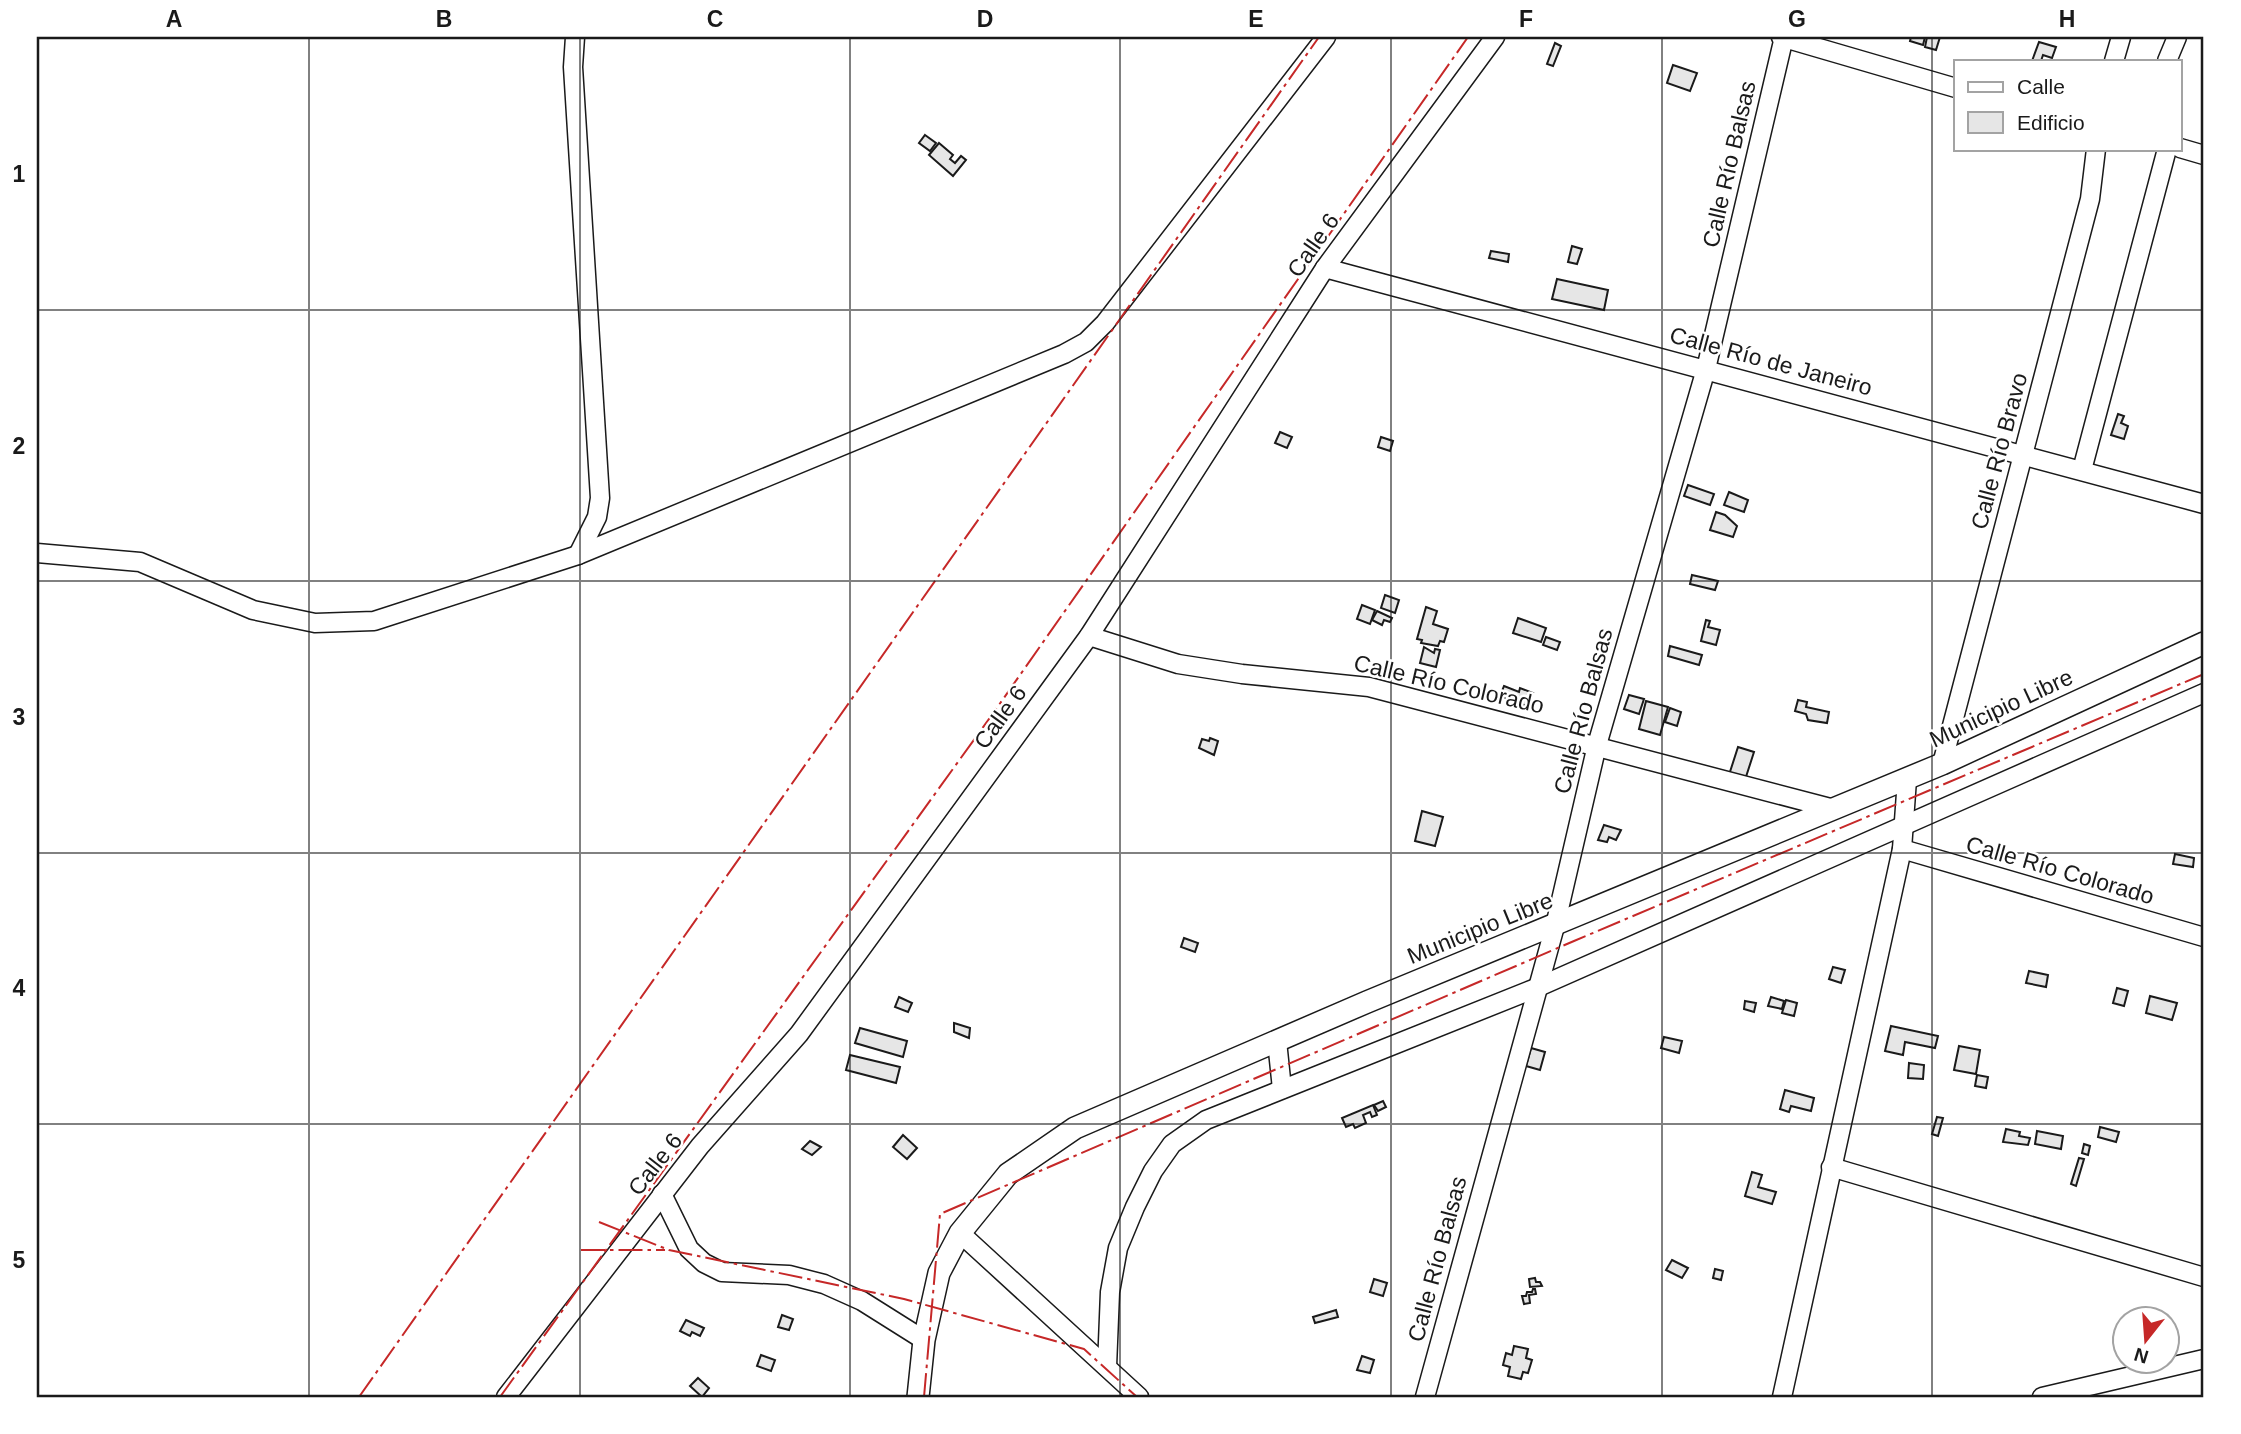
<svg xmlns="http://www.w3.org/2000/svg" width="2241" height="1434" font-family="Arial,sans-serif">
<rect width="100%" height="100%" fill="#fff"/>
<g fill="#e6e6e6" stroke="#1a1a1a" stroke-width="2">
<path d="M1911,37H1925L1923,45L1910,41Z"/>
<path d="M1927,37H1940L1936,50L1925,47Z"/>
<path d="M2039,42L2056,47L2052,58L2043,55L2041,61H2032Z"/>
<path d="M1555,43L1561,46L1553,66L1547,64Z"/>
<path d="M1673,65L1697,73L1690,91L1667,83Z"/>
<path d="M925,135L936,143L930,151L919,143Z"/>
<path d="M939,143L953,155L950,159L955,163L961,156L966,160L953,176L929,155Z"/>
<path d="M1572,246L1582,249L1577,264L1568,262Z"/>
<path d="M1491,251L1509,254L1508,262L1489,258Z"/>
<path d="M1557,279L1608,290L1604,310L1552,299Z"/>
<path d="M2118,414L2124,416L2121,423L2128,426L2124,439L2111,435Z"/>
<path d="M1280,432L1292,437L1287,448L1275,443Z"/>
<path d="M1381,437L1393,441L1390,451L1378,447Z"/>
<path d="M1688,485L1714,494L1710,505L1684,496Z"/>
<path d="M1729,492L1748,500L1744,512L1724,505Z"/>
<path d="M1716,512L1725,515L1737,526L1733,537L1710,530Z"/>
<path d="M1692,575L1718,581L1715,590L1690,584Z"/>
<path d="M1385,595L1399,600L1395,613L1381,608Z"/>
<path d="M1362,605L1375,610L1370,624L1357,619Z"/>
<path d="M1426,607L1437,611L1433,624L1448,629L1444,642L1440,641L1438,646L1421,643L1422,640L1417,639Z"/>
<path d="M1377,611L1392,618L1390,622L1384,620L1382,625L1372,620Z"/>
<path d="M1518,618L1546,628L1541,642L1513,633Z"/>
<path d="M1706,620L1710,621L1708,627L1720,630L1716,645L1701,641Z"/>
<path d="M1546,637L1560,642L1557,650L1543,645Z"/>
<path d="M1670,646L1702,655L1699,665L1668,656Z"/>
<path d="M1424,647L1434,653L1435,649L1440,650L1436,667L1420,663Z"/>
<path d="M1504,686L1519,692L1520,688L1533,693L1527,706L1500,696Z"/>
<path d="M1629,695L1644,699L1639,714L1624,709Z"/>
<path d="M1798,700L1807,702L1806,707L1829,712L1827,723L1808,720L1806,714L1795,711Z"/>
<path d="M1646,701L1668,707L1660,735L1639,729Z"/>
<path d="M1670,708L1681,712L1677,726L1665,722Z"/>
<path d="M1210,738L1218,741L1214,755L1199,748L1202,739L1209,741Z"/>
<path d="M1738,747L1754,752L1744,783L1728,778Z"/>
<path d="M1422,811L1443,817L1435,846L1415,841Z"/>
<path d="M1604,825L1621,830L1616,840L1609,837L1607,842L1598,840Z"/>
<path d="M2175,854L2194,858L2193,867L2173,864Z"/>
<path d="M1184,938L1198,943L1195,952L1181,947Z"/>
<path d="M1833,967L1845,970L1841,983L1829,979Z"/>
<path d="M2029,971L2048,975L2046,987L2026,983Z"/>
<path d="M2117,988L2128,991L2124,1006L2113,1003Z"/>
<path d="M2150,996L2177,1003L2172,1020L2146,1013Z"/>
<path d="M899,997L912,1003L908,1012L895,1007Z"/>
<path d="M1771,997L1784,1001L1782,1009L1768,1006Z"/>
<path d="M1786,1000L1797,1003L1794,1016L1782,1013Z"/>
<path d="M1745,1001L1756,1003L1754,1012L1744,1009Z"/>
<path d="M954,1023L970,1028L969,1038L954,1032Z"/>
<path d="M1891,1026L1938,1036L1935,1048L1905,1042L1903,1055L1885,1051Z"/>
<path d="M860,1028L907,1041L903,1057L855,1043Z"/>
<path d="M1664,1037L1682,1041L1679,1053L1661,1048Z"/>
<path d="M1959,1046L1980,1050L1976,1074L1954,1070Z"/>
<path d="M1531,1048L1545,1052L1540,1070L1526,1066Z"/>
<path d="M850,1055L900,1067L896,1083L846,1070Z"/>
<path d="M1909,1063L1924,1065L1923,1079L1908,1078Z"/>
<path d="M1977,1075L1988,1077L1986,1088L1975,1086Z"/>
<path d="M1785,1090L1814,1098L1811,1111L1791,1106L1789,1112L1780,1109Z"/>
<path d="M1383,1101L1386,1107L1378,1111L1374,1105Z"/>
<path d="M1373,1105L1377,1115L1372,1117L1370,1112L1363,1115L1366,1123L1355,1128L1353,1124L1346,1127L1342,1118Z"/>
<path d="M1937,1117L1943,1118L1938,1136L1932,1134Z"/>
<path d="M2100,1127L2119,1132L2116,1142L2098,1137Z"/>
<path d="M2006,1129L2020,1132L2019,1136L2030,1138L2028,1145L2003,1142Z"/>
<path d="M2037,1131L2063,1136L2061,1149L2035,1144Z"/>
<path d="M903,1135L917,1148L907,1159L893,1147Z"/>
<path d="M810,1141L821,1147L812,1155L802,1149Z"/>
<path d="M2084,1144L2090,1146L2088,1155L2082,1153Z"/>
<path d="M2079,1158L2084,1159L2076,1186L2071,1184Z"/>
<path d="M1752,1172L1762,1175L1758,1187L1776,1192L1772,1204L1745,1196Z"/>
<path d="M1672,1260L1688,1268L1682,1278L1666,1270Z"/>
<path d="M1715,1269L1723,1271L1721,1280L1713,1278Z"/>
<path d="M1535,1278L1536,1282H1540L1542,1286L1530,1287L1529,1279Z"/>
<path d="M1374,1279L1387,1283L1383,1296L1370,1292Z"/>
<path d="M1533,1289H1535L1536,1294L1529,1295L1530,1303L1524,1304L1522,1296H1526L1527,1292H1532Z"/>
<path d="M1336,1310L1338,1317L1315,1323L1313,1317Z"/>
<path d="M782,1315L793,1319L789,1330L778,1327Z"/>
<path d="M686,1320L704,1328L700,1336L692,1332L690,1336L680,1331Z"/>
<path d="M1514,1346L1528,1349L1526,1358L1532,1360L1528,1373L1523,1372L1521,1379L1508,1376L1510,1367L1503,1365L1506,1353L1512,1355Z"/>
<path d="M761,1355L775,1360L771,1371L757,1366Z"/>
<path d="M1362,1356L1374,1360L1370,1373L1357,1370Z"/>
<path d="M698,1378L709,1388L702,1397L690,1386Z"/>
</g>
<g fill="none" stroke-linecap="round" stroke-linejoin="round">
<g stroke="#1a1a1a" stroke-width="21">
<g id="minor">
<path d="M575,37L573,67L600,498L597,517L578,555"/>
<path d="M1781,37L1956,88"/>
<path d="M2114,61L2121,37"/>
<path d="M2167,61L2177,37"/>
<path d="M2180,148L2204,155"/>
<path d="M1325,268L2204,504"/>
<path d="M2082,470L2167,149"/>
<path d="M37,553L140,562L253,610L315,623L374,621L578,555L1064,354L1086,342L1105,323L1326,37"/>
<path d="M1089,636L1178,664L1242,674L1369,687L1834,809"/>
<path d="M1942,764L2090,199L2096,149"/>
<path d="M1902,849L2204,937"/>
<path d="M1277,1041L1282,1089"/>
<path d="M1831,1167L2204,1277"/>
<path d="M662,1194L689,1249L704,1263L722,1272L789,1275L824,1284L862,1301L924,1340"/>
<path d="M960,1233L1139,1397"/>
<path d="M1107,1367L1110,1292L1118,1248L1135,1207L1153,1171L1172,1144L1206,1120L1536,988L2204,693"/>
<path d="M506,1397L700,1146L799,1034L1089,636L1325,268L1495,37"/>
<path d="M1425,1397L1555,926L1597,745L1706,369L1784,37"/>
<path d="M1782,1397L1902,849L1907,779"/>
<path d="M2042,1397L2204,1359"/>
</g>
</g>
<g stroke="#1a1a1a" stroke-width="24">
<path id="tertiary" d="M918,1397L924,1340L939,1273L960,1233L1008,1174L1075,1128L1367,1002L1942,764L2204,643"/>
</g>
<use href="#minor" stroke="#fff" stroke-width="18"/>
<use href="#tertiary" stroke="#fff" stroke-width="21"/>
<g stroke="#c62828" stroke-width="2" stroke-dasharray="24 5 3.5 5" stroke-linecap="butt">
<path d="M599,1222L669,1250L904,1299L1084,1349L1137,1397"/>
<path d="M581,1250H665"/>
<path d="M359,1397L1319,37"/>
<path d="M500,1397L994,712L1468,37"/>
<path d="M924,1397L940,1214L1574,941L2204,674"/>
</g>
</g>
<path fill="none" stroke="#1a1a1a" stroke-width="2" stroke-opacity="0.55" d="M309,37V1397M580,37V1397M850,37V1397M1120,37V1397M1391,37V1397M1662,37V1397M1932,37V1397M37,310H2204M37,581H2204M37,853H2204M37,1124H2204"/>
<g text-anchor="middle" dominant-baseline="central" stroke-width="5" stroke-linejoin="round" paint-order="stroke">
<g font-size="23" fill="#1a1a1a" stroke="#fff">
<text transform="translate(1729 164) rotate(-77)">Calle Río Balsas</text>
<text transform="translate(1313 245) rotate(-55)">Calle 6</text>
<text transform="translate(1771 361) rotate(15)">Calle Río de Janeiro</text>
<text transform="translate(1999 451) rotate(-75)">Calle Río Bravo</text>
<text transform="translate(1449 684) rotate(13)">Calle Río Colorado</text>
<text transform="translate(2001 708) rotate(-25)">Municipio Libre</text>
<text transform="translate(1583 711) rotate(-75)">Calle Río Balsas</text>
<text transform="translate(1000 717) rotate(-54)">Calle 6</text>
<text transform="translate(2060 870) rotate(16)">Calle Río Colorado</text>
<text transform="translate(1480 928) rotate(-22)">Municipio Libre</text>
<text transform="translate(655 1164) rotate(-52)">Calle 6</text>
<text transform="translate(1437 1259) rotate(-75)">Calle Río Balsas</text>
</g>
</g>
<rect width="2241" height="1434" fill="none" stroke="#ffffff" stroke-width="77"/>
<rect x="1954" y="60" width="228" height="91" fill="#ffffff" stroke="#a3a3a3" stroke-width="2"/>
<rect x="1968" y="82" width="35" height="10" fill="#ffffff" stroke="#a3a3a3" stroke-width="2"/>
<text x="2017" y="94" font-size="21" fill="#1a1a1a">Calle</text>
<rect x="1968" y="112" width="35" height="21" fill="#e6e6e6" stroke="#a3a3a3" stroke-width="2"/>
<text x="2017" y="130" font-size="21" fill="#1a1a1a">Edificio</text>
<g transform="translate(2146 1340) rotate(197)"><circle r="33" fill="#ffffff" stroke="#a3a3a3" stroke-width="2"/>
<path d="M0-5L12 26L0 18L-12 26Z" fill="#c62828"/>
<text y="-10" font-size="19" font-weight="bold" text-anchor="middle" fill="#1a1a1a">N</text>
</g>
<rect x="38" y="38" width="2164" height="1358" fill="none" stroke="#1a1a1a" stroke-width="2.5"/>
<g font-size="23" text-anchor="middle" font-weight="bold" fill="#1a1a1a">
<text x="174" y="27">A</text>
<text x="444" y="27">B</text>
<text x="715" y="27">C</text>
<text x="985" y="27">D</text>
<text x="1256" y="27">E</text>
<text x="1526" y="27">F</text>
<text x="1797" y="27">G</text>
<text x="2067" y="27">H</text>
<text x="19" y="182">1</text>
<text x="19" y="454">2</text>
<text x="19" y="725">3</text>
<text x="19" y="996">4</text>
<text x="19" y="1268">5</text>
</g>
</svg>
